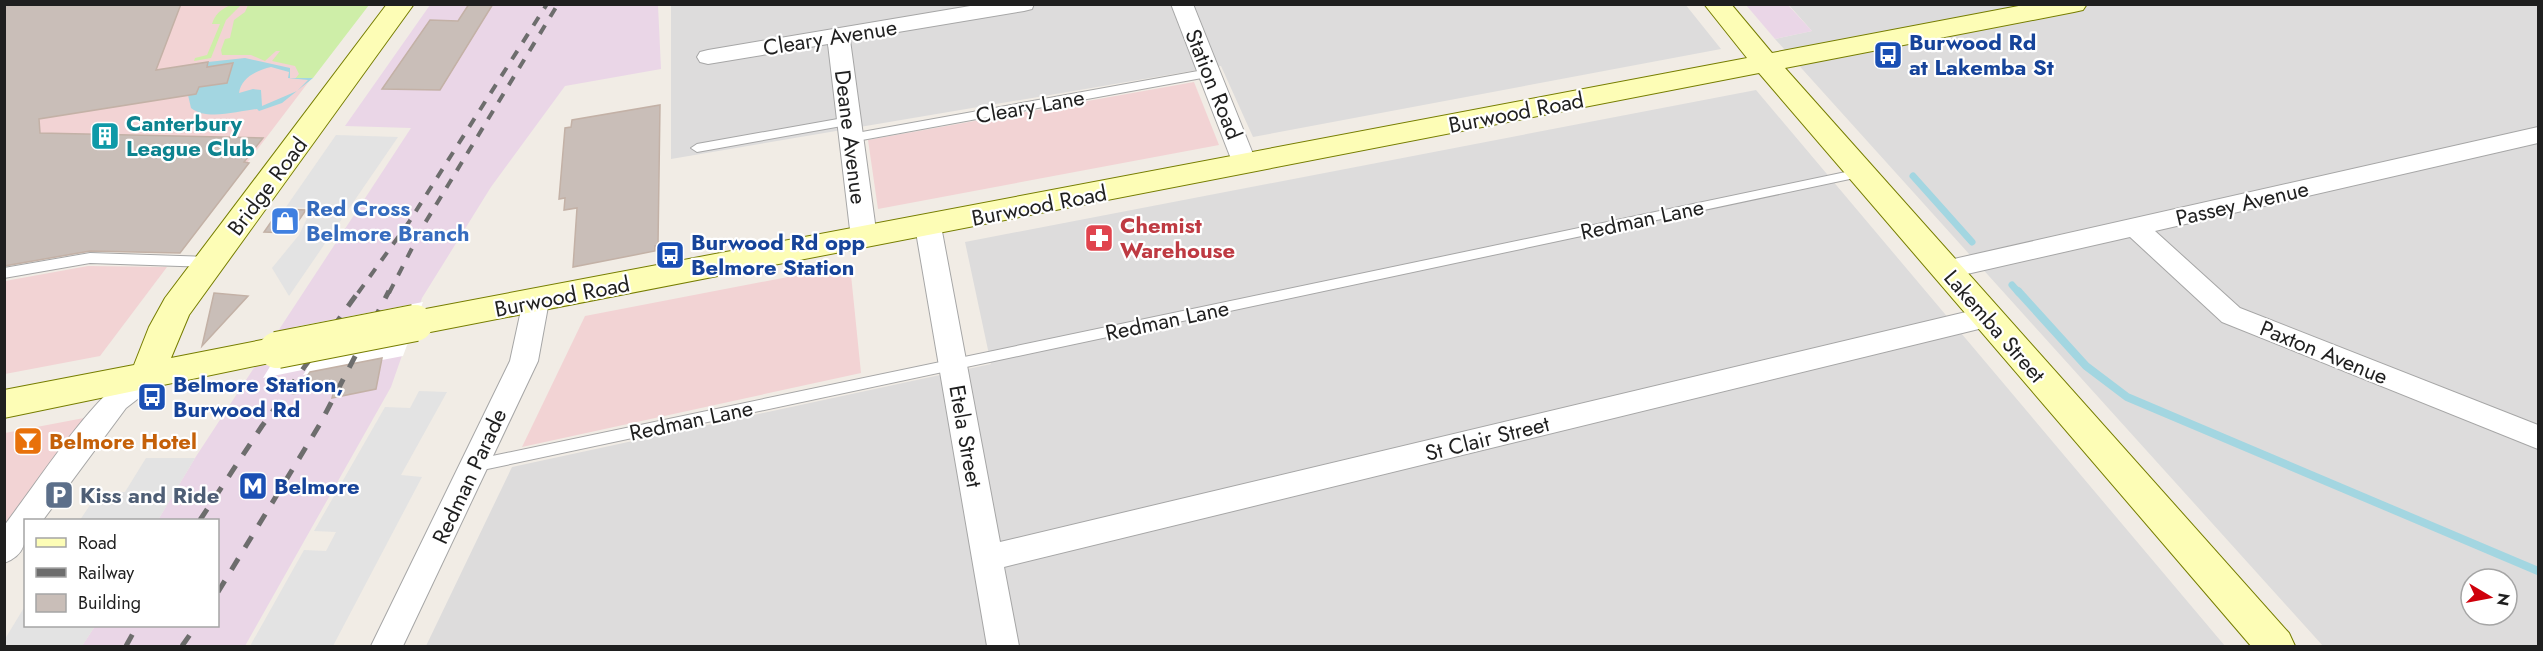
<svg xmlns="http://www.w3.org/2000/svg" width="2543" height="651" font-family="Jost,sans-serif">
<rect width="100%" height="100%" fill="#f1ece5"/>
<g fill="#dddcdc" fill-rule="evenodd">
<path d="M1685,4L1721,49L1253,137L1221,66L671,159V5Z"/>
<path d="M1788,4L2538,5V646H2323L1775,39L1812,31ZM2471,579H2507V615H2471Z"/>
<path d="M1756,90L2225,646H426L512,467L991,364L965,242Z"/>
</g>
<g fill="#f2d3d4">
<path d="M5,5H367L180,251L99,250L5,266Z"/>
<path d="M1194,82L1219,145L878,209L868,140Z"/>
<path d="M850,265L861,373L522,447L585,316Z"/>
<path d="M88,266L167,267L100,356L5,374V281Z"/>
<path d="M84,418L5,524V433Z"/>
</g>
<g fill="#ead6e7">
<path d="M430,5H658L661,69L565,86L491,187L422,298L391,387L245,646H82L95,626H218V520H158L195,458L411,128L345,126Z"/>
<path d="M1746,5H1788L1812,31L1775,39Z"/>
</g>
<g fill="#ceeea8">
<path d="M231,5H241L226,20L211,58L194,61L195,58L207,55L220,24H212C215,14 221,9 231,5Z"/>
<path d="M248,5H369L313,78L295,79L299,74L295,66L272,61L280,51H276L265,61L251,55H222L221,50L225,39L230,38L234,20L245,12Z"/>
</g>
<g fill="#e3e3e3">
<path d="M336,135L398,137L289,296L272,268L299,235L312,208L286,207Z"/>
<path d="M419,391L447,392L401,475L422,477L333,646H250L304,550L326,551L336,532L314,531L385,407L410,408Z"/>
<path d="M146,458H195L158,520H80L98,493L125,492Z"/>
<path d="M25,606L26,626H95L82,646H5V639Z"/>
</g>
<path fill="#a3d6e1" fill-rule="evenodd" d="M245,58L290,68V78H313L282,103L259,111L257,109C238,111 207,121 191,108L188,95L199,87L227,83L233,63L207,67L208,62ZM271,67L289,72L288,78L308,80L297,91L262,106L261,90L253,89L239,93C241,77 258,70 271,67Z"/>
<path fill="#fff" d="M423,302L403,356L303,375L307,369L263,378L294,327Z"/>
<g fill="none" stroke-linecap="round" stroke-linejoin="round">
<g stroke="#a3d6e1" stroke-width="7">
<path d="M1913,176L1972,242"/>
<path d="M2012,285L2019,293"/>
</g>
<path stroke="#a3d6e1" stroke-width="8" d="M2018,291L2086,366L2127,397L2538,571"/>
</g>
<g fill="#c9beb8" stroke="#c3b1a6" stroke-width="1.5">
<path d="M4,4H181L156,70L208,62L207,67L233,63L227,83L199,87L196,94L39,119L40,133L263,138L244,162L249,163L180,253L90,251L4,266Z"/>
<path d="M469,4H493L440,90L382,89L430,20L458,21Z"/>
<path d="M660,105L658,245L655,246V251L573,267L577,208L564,210L565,198L559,199L565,128L571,127L572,120Z"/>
<path d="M280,209L306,210L290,233L264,232Z"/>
<path d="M214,293L248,296L202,346Z"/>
<path d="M382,358L376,389L332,398L335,386L294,394L310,372Z"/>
</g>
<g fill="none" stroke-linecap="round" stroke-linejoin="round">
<g stroke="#a6a6a6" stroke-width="2">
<g id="lane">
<path d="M1209,69L1213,70V76L851,142L845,138L851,134Z"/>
<path d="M849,117L853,118L855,121L853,124L697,152L691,148L697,144Z"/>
<path d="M1860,169L1864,170L1866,173L1864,176L473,472L468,470L466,466L468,462L473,460Z"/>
<path d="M90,253L210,257L216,262L210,267L90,263L4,278V268Z"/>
</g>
</g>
<g stroke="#a6a6a6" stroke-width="2">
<g id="street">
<path d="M982,4H1034L1032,9L1024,11L850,40L877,238L873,244L864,247L855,244L851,238L828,44L708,64L700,62L697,57L700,52L708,50Z"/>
<path d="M1171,4H1193L1257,164L1254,170L1245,172L1236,170L1233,164Z"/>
<path d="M2538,127V143L2155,231L2240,308L2538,425V449L2222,322L2130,237L1945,279L1936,277L1932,270L1936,263L1945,261Z"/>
<path d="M928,217L937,220L941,226L1000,542L1987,307L1996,310L2000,317L1996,324L1987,327L1004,567L1019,646H987L915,226L919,220Z"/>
<path d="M536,291L545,294L549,301L538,361L403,646H371L510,361L523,301L527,294Z"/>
<path d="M147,365L157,368L161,376L157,384L126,408L43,520H26C26,541 26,555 4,563V526L15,511C44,473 104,379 147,365Z"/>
</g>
</g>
<g stroke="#767d00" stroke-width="2">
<g id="secondary">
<path d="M387,4H414L189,315L171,358L277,337L289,341L294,350L289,359L4,418V390L134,365L149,327L165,298Z"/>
<path d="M1704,4H1731L1772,53L2029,4H2087L2083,10L2074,12L1785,68L2289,633L2295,646H2251L1759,73L415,335L403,332L399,323L403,314L415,311L1747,58Z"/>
</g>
</g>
<use href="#lane" fill="#fff" fill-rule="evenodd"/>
<use href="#street" fill="#fff" fill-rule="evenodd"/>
<use href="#secondary" fill="#fdfdb6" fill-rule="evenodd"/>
<g stroke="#6d6d6d" stroke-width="4" stroke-dasharray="10 10" stroke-linecap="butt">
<path d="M358,293L409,222L547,4"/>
<path d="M389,293L425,223L558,4"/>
</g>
<g stroke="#6d6d6d" stroke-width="5" stroke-dasharray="13 13" stroke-linecap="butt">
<path d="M200,520L262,426L359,291"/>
<path d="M218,592L320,424L389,291"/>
<path d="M126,646L137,626"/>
<path d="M182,646L196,626"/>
</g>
<g stroke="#767d00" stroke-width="38" stroke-linecap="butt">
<path id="secondary-bridge" d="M277,350L415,323"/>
</g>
<use href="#secondary-bridge" stroke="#fdfdb6" stroke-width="36"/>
</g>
<defs>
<g id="bus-square" transform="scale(1.5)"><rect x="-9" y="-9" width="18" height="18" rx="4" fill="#1a4fb4" stroke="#fff"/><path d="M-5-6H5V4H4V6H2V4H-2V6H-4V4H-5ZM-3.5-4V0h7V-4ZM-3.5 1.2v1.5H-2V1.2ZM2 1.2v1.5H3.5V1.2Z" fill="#fff"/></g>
<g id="building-square" transform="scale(1.5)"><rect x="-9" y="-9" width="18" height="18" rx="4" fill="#0f9aa8" stroke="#fff"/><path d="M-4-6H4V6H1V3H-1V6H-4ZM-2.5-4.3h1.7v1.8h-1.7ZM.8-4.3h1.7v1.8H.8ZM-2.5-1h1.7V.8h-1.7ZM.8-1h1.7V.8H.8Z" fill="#fff"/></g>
<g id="shop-square" transform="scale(1.5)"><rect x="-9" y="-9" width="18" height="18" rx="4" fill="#3f7fe0" stroke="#fff"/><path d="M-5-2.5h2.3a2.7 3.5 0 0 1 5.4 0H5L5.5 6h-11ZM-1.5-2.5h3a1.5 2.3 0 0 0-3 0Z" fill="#fff"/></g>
<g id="pharmacy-square" transform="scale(1.5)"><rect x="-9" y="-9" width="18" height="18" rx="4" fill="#e0444e" stroke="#fff"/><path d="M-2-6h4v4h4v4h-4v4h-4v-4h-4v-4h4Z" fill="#fff"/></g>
<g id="bar-square" transform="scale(1.5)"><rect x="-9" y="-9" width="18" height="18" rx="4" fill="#e8710a" stroke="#fff"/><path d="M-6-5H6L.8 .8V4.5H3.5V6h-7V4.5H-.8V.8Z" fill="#fff"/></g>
<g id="metro-square" transform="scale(1.5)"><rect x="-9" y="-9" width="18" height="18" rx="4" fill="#1a4fb4" stroke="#fff"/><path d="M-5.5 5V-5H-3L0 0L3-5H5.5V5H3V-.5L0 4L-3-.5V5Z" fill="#fff"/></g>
<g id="parking-square" transform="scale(1.5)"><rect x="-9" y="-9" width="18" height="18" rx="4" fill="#5c6f8a" stroke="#fff"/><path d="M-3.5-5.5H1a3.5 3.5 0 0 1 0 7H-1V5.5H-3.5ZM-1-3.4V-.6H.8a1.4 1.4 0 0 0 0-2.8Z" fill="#fff"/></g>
</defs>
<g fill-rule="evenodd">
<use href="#bus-square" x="1888" y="55"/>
<use href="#building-square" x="105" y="136"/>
<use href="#shop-square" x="285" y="221"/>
<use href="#pharmacy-square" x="1099" y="238"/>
<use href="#bus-square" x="670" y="255"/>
<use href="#bus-square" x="152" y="397"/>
<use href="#bar-square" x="28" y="441"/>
<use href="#metro-square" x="253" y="486"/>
<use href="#parking-square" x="59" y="495"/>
</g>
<g text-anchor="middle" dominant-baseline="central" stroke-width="4.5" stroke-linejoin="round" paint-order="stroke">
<g font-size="22" fill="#1f1f1f" stroke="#fff">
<text transform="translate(830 37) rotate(-9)">Cleary Avenue</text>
<text transform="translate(1214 84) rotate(68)">Station Road</text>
<text transform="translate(1030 106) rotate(-10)">Cleary Lane</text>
<text transform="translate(1516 112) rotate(-11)">Burwood Road</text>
<text transform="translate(851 137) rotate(83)">Deane Avenue</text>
<text transform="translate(267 186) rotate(-53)">Bridge Road</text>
<text transform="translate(2242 203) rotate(-13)">Passey Avenue</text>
<text transform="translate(1039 205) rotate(-11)">Burwood Road</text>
<text transform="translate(1642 219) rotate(-12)">Redman Lane</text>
<text transform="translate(562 296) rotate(-11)">Burwood Road</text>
<text transform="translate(1167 320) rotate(-12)">Redman Lane</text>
<text transform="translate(1995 326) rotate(49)">Lakemba Street</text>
<text transform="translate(2324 352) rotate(22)">Paxton Avenue</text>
<text transform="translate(691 420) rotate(-12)">Redman Lane</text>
<text transform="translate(966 436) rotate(80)">Etela Street</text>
<text transform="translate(1487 438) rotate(-14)">St Clair Street</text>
<text transform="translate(469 476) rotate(-65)">Redman Parade</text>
</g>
<g font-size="22" font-weight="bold" fill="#164399" stroke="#fff" text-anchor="start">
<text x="1909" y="42">Burwood Rd<tspan x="1909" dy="25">at Lakemba St</tspan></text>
<text x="691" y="242">Burwood Rd opp<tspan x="691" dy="25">Belmore Station</tspan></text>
<text x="173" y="384">Belmore Station,<tspan x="173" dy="25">Burwood Rd</tspan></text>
<text x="274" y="486">Belmore</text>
</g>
<g font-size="22" font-weight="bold" fill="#0d838f" stroke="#fff" text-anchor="start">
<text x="126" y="123">Canterbury<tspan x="126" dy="25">League Club</tspan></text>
</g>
<g font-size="22" font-weight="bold" fill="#366cbe" stroke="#fff" text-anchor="start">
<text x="306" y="208">Red Cross<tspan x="306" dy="25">Belmore Branch</tspan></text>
</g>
<g font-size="22" font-weight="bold" fill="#be3a42" stroke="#fff" text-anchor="start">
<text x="1120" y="225">Chemist<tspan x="1120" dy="25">Warehouse</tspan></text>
</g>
<g font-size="22" font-weight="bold" fill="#c56008" stroke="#fff" text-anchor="start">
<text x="49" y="441">Belmore Hotel</text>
</g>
<g font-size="22" font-weight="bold" fill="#4e5e75" stroke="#fff" text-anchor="start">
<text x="80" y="495">Kiss and Ride</text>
</g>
</g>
<rect width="2543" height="651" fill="none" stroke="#1f1f1f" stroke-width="12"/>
<rect x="24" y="519" width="195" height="108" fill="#ffffff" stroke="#a5a5a5" stroke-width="1.5"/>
<rect x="36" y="538" width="30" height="9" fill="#fdfdb6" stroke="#a5a5a5" stroke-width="1.5"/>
<text x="78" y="549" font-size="18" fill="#1f1f1f">Road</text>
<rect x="36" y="568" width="30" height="9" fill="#6d6d6d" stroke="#a5a5a5" stroke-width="1.5"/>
<text x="78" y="579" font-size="18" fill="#1f1f1f">Railway</text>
<rect x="36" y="594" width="30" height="18" fill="#c9beb8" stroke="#a5a5a5" stroke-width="1.5"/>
<text x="78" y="609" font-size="18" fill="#1f1f1f">Building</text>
<g transform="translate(2489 597) rotate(100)"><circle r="28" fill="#ffffff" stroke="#a5a5a5" stroke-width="1.5"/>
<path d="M0-4.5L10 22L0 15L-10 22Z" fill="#cf000b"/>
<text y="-9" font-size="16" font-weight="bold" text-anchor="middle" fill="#1f1f1f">N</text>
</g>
</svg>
